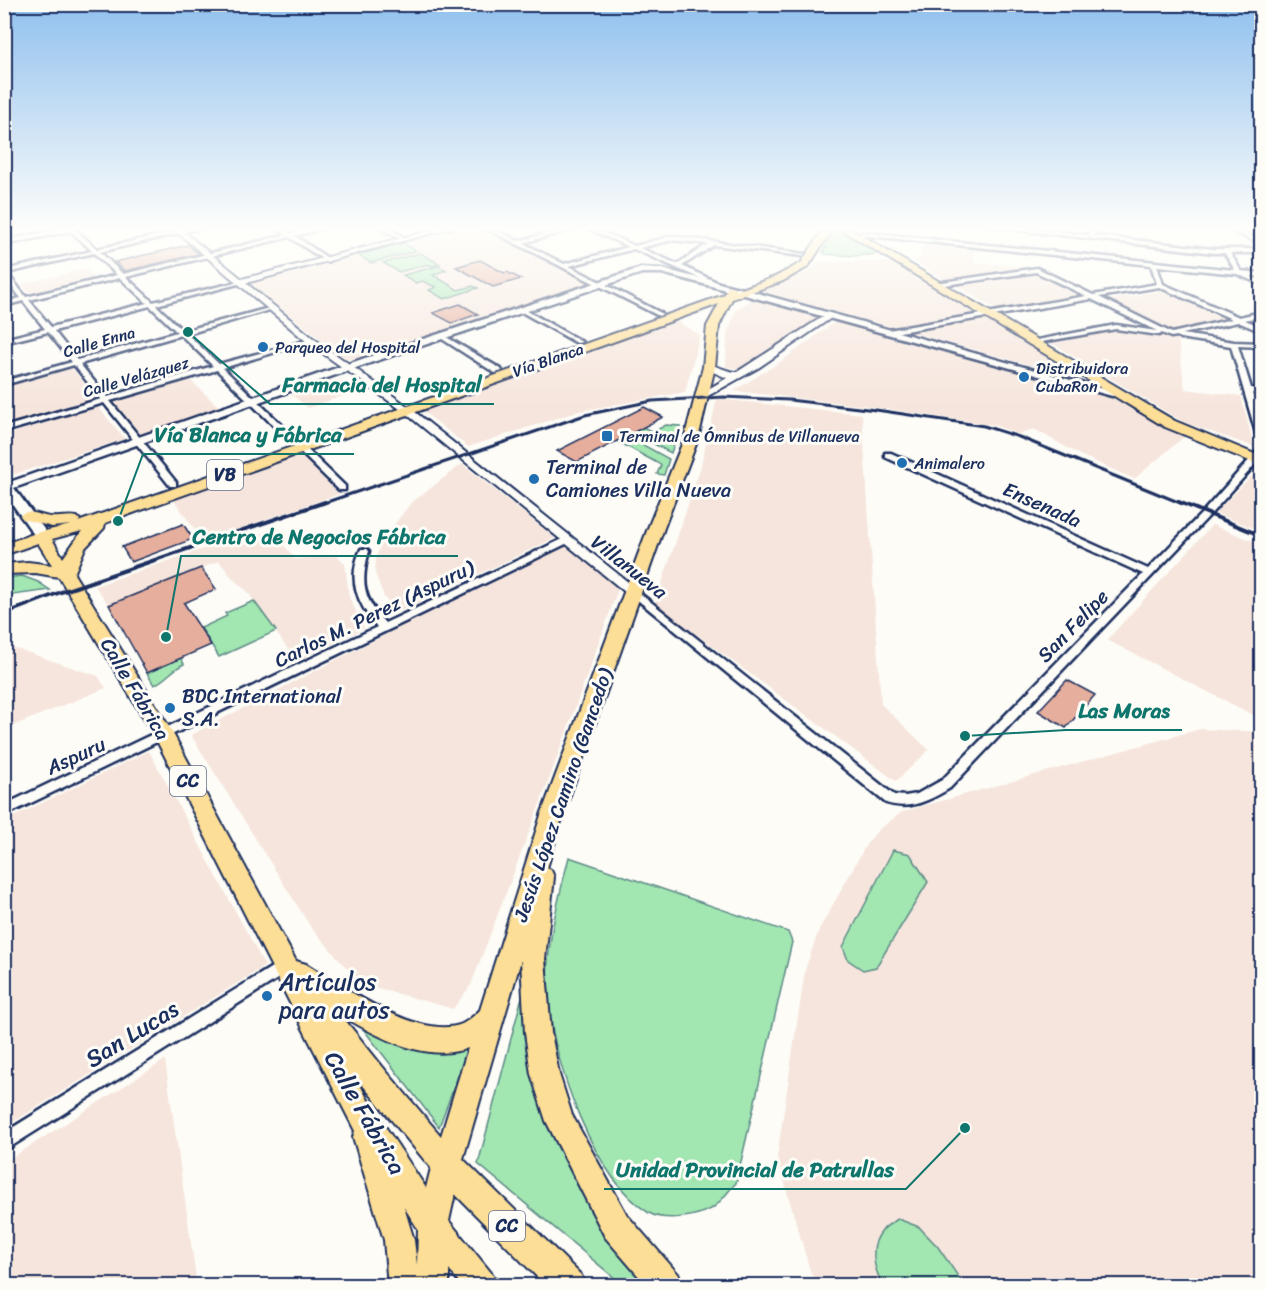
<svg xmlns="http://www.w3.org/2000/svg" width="1266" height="1290" font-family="Sriracha,sans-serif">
<rect width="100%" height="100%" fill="#fdfcf7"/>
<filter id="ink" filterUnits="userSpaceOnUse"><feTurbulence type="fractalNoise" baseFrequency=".0167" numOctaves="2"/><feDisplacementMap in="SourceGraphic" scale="12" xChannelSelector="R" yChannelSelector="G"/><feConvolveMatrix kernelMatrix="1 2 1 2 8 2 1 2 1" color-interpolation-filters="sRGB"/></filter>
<g filter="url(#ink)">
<g fill="#f6e5dc">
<path d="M460,227H481L594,283L353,360L345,358L247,282Z"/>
<path d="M921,241L975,247L974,262L1033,269L947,281L911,259L922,258Z"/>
<path d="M819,262H896L1085,380L760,291L808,272Z"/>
<path d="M86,269L96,280L30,296L22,284Z"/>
<path d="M1036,274L1078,296L999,311L957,286Z"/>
<path d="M1166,290L1230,319L1174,332L1108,300Z"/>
<path d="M754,298L823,316L739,369L726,367L727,334L736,310Z"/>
<path d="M675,320L700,335L685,392L579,411L468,447L423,411Z"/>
<path d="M836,321L1115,399L1185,436L1134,479L1080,455L1034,429L1018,434L994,425L867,406L734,391L783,360Z"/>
<path d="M1119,328L1178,337L1185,389L1241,396L1254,447L1183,422L1052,343Z"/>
<path d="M72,368L97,400L5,426V387Z"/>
<path d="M188,378L219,407L138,435L110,402Z"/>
<path d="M329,379L348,394L308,408L290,393Z"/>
<path d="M717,399L862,414L881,704L929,750L896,781L655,604L700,469Z"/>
<path d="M98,407L125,439L12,475L5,462V435Z"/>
<path d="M298,453L339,494L203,541L173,499Z"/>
<path d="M462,464L555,538L398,612L384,597L375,573L376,557L383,539L410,504Z"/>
<path d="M1257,471L1261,472V531L1215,513Z"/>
<path d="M1212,525L1261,544V724L1259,718L1107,640Z"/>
<path d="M250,533L275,534L295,559L337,555L345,564L349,597L364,628L297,662L247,591L235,581L219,561L109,605L95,586Z"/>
<path d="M567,546L620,584L547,785L471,985L453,1009L360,983L310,926L191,735L402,626Z"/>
<path d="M5,645L98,676L106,688L5,729Z"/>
<path d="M1200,729L1261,732V1285H822L811,1274L777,1157L805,970L819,930L866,845L878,830L902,812Z"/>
<path d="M149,751L265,966L5,1127V821Z"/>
<path d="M165,1060L197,1285H5V1162Z"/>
</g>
<g fill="#a2e6b1" stroke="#5e8a88" stroke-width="1.5">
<path d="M837,228L878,253V254L853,256L825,254L823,252Z"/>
<path d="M403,243L416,251L371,263L358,255Z"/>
<path d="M420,253L440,264L432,266L428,264L399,272L383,263Z"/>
<path d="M438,266L446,270L433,275L458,290L473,286L478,288L444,299L429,290L436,287L422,281L416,283L403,275Z"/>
<path d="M666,425L680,426L671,453L642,438L645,436L636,431L643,427L653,432Z"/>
<path d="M624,437L633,442L636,441L669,459L664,475L657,474L661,465L617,441Z"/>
<path d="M22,576L38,582L50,590L5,596V578Z"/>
<path d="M254,601L276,631L219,657L201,628L227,616L225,613Z"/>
<path d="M181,658L184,664C171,670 167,679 154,685L147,673Z"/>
<path d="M893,850L910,854L928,882L876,967L863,970L848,960L843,947Z"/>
<path d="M569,857L788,932L792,942L736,1183C728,1191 720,1204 711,1209C695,1217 665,1222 649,1213C593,1178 554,1063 548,1001C543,955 558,901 569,857Z"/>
<path d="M523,993L550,1129L572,1175L598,1221L651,1285H623L478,1164Z"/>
<path d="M357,1021C395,1040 427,1064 470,1044L439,1127Z"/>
<path d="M898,1219L919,1227L938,1247L964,1285H884C873,1271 869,1246 882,1231C885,1226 893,1222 898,1219Z"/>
</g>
<g fill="#e6ae9d" stroke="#1b2f5e" stroke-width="1.5">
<path d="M188,245L199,254L125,271L115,262Z"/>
<path d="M480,260L504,273L507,272L521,279L493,287L456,267Z"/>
<path d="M460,304L478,314L452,323L433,313Z"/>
<path d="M644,407L663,417L577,462L557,451Z"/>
<path d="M183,524L193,539L131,562L122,547Z"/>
<path d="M201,568L216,589L184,603L211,645L147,673L109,605Z"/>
<path d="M1067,680L1095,695L1066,728L1038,711Z"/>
</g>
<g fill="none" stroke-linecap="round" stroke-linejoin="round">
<g stroke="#1b2f5e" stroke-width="5">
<g id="minor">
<path d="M67,227H78L76,230L97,249L196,227H206L100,252L123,274L286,235L275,227H282L291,233L318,227H328L295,236L329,259V261L327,262L289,237L126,277L153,302L242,281V283L156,305L183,331L273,307V309L187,334L219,364L312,339V341L223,368L345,486V490H339L217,370L110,401L176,482V486H170L104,403L4,432V427L101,399L74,365L4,385V381L72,362L48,332L4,343V339L45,329L23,301L4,306V302L21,298L4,277V270L92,251L71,231L4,245V241ZM94,253L117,275L26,297L7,273ZM120,278L147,303L51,327L29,300ZM150,306L177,332L77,360L54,331ZM181,335L213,366L107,397L80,364Z"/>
<path d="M379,227H386L407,239L402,240Z"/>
<path d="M483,227H490L518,241L572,227H581L523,243L564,264L629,247L585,227H592L635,246L672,236L805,254L802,256L714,245L682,266L721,284V286L719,287L634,249L569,266L661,313L662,314L659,316ZM672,240L708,244L677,264L640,248Z"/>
<path d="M1225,227H1232L1262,241V245Z"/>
<path d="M861,232L1235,270L1224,252L1229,251L1241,271L1262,273V277L1250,276L1262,281V285L1237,274L1157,266L1163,284L1239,317L1262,312V316L1245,320L1262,327V332L1238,322L1182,334L1234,342L1262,343V347L1238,346L1251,388L1262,391V395L1252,393L1262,425V442L1258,440L1231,346L1180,338L1177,336L1171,337L1162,333L1159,335L1116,329L1030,344L1029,343L1032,341L1116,325L1157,331L1091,299L888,334L885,332L888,330L1086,296L1036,272L938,286L936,285V283L1037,268L1093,295L1157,284L1151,265L859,235ZM1159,287L1232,319L1172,333L1099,297Z"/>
<path d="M518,308H522L582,342L577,343L518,310Z"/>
<path d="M441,334L501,369L502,371L495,373L439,337L438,336Z"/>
<path d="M1259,449H1262V457L1208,517L950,788C930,800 910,811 886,803L629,593L634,590L637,591L894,795L905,796L917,794L942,780L1143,574L885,457V453H891L1148,569L1202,513Z"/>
<path d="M567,537L572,540L570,542L4,816V805L377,627C357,603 347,579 361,549H367L369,551C360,583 363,598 385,623Z"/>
<path d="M285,959L290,961L292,966L290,971L4,1151V1133Z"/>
</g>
</g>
<g stroke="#1b2f5e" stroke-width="4">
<g id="tertiary">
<path d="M171,227H178L242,279L444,227H455L246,283L313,338L410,408L638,590L640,593L638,596H630L404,412L307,342Z"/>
<path d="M1090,227H1096L1094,237L1091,239L1088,237Z"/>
<path d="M827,314L834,316L758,368L706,397L698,395L727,378L706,369V365C716,364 726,372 737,372Z"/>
</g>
</g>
<g stroke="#1b2f5e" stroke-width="5">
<g id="secondary">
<path d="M991,227H1016L1214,249H1262V253H1214Z"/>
<path d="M641,268L662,269L747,290L1121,394L1112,396L741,294L662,273H642L370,363L14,488L49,536L47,539H37L4,492V484L362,359Z"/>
</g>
</g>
<g stroke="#1b2f5e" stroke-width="4">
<g id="primary">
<path d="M825,227H834L808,267L783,281L732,299L719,326L715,367L698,439L664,528L563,815L547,868L551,870L554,877L545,959L551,1033L559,1074L572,1115L627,1215L679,1275L684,1286H647L605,1237L546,1121L531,1074L525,1033L521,960L463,1159L581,1275L586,1286H546L455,1194L449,1221L493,1275L498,1286H462L449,1269V1286H388L384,1240L353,1137L355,1131L156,739L59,577L35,573L4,574V564L28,562L52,565L38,543L4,555V544L36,533L71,525L52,527L23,519L20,516L23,513C33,510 42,517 52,517C61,518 69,515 77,517L80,520L78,522L724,295L728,287H736V291L775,277L801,263ZM719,304L707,326L703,367L684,439L648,528L541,815L480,1010C475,1015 468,1021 462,1024C419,1041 342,986 306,964L296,961L171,730L74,574L85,548L104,528L105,523ZM82,531L63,558L52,539ZM341,1015C376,1036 427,1064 468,1048L441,1136L386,1071ZM356,1077L431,1168L426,1188L369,1102ZM404,1207L418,1229L417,1265L414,1240Z"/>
<path d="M837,227H847L1175,421L1262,457V466L1165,427Z"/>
</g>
</g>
<use href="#minor" fill="#fdfcf7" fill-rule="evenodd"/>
<use href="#tertiary" fill="#fdfcf7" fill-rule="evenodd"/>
<use href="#secondary" fill="#fdfcf7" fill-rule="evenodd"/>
<use href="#primary" fill="#fdde96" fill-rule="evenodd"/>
<path stroke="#1b2f5e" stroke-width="3" d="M321,504L585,415L652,401L724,397L789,400L876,410L984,426L1019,437L1183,504"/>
<g stroke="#1b2f5e" stroke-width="4">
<path d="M1179,502L1262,536"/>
<path d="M4,614L61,592L325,502"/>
</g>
</g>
</g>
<linearGradient id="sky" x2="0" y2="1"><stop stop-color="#90c0ee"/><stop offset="0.56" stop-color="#fefefb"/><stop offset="1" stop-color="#fefefb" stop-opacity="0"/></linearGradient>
<rect width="1266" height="408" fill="url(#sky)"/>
<g fill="#1f6fb2" stroke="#fdfcf7" stroke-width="2">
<circle cx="263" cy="347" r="6"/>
<circle cx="1024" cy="377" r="6"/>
<rect x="601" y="430" width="12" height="12" rx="3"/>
<circle cx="902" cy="463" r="6"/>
<circle cx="534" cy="479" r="6"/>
<circle cx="170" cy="708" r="6"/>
<circle cx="267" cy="996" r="6"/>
</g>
<g text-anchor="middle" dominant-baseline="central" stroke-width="6" stroke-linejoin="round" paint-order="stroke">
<g font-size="16" fill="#1b2f5e" stroke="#fdfcf7">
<text transform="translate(99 342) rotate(-16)">Calle Enna</text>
<text transform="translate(548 360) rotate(-19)">Vía Blanca</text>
<text transform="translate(136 377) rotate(-16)">Calle Velázquez</text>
</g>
<g font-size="16" fill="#1b2f5e" stroke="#fdfcf7" text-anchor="start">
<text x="275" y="347">Parqueo del Hospital</text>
<text x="1036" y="368">Distribuidora<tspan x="1036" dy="18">CubaRon</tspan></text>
<text x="619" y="436">Terminal de Ómnibus de Villanueva</text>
<text x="914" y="463">Animalero</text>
</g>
<g fill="#fdfcf7" stroke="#5f6c8c" stroke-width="1.5">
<rect x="207" y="460" width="36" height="30" rx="4.5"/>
<rect x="170" y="766" width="36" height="30" rx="4.5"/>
<rect x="489" y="1211" width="36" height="30" rx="4.5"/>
</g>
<g font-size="18" font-weight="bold" fill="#1b2f5e">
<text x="225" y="475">VB</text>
<text x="188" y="781">CC</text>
<text x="507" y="1226">CC</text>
</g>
<g font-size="20" fill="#1b2f5e" stroke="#fdfcf7" text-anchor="start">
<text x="546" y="467">Terminal de<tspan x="546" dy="23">Camiones Villa Nueva</tspan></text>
<text x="182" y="696">BDC International<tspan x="182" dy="23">S.A.</tspan></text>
</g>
<g font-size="20" fill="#1b2f5e" stroke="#fdfcf7">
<text transform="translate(1042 505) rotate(24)">Ensenada</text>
<text transform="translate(629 567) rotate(38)">Villanueva</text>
<text transform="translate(374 614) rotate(-26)">Carlos M. Perez (Aspuru)</text>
<text transform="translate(1073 626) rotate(-46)">San Felipe</text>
<text transform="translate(135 689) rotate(59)">Calle Fábrica</text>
<text transform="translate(76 756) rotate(-25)">Aspuru</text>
<text transform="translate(563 795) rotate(-71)">Jesús López Camino (Gancedo)</text>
</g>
<g font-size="24" fill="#1b2f5e" stroke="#fdfcf7" text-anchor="start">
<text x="279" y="982">Artículos<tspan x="279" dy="28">para autos</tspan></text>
</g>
<g font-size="24" fill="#1b2f5e" stroke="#fdfcf7">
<text transform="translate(132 1034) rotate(-32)">San Lucas</text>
<text transform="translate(365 1113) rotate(60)">Calle Fábrica</text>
</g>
</g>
<path fill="none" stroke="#0f766e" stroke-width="2" d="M188 332L270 404H494M118 521L143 454H354M166 637L181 556H458M965 736L1066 730H1182M965 1128L906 1189H604"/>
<g fill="#0f766e" stroke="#fdfcf7" stroke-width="2">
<circle cx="188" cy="332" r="6"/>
<circle cx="118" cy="521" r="6"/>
<circle cx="166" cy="637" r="6"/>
<circle cx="965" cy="736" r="6"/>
<circle cx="965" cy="1128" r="6"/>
</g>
<g font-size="21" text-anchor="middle" font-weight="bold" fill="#0f766e" stroke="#fdfcf7" stroke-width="6" stroke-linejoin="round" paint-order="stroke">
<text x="382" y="392">Farmacia del Hospital</text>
<text x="248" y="442">Vía Blanca y Fábrica</text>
<text x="319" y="544">Centro de Negocios Fábrica</text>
<text x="1124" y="718">Las Moras</text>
<text x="755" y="1177">Unidad Provincial de Patrullas</text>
</g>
<rect width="1266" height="1290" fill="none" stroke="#fdfcf7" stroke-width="24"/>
<rect x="12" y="12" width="1242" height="1266" fill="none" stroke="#1b2f5e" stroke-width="2" filter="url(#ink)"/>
</svg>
